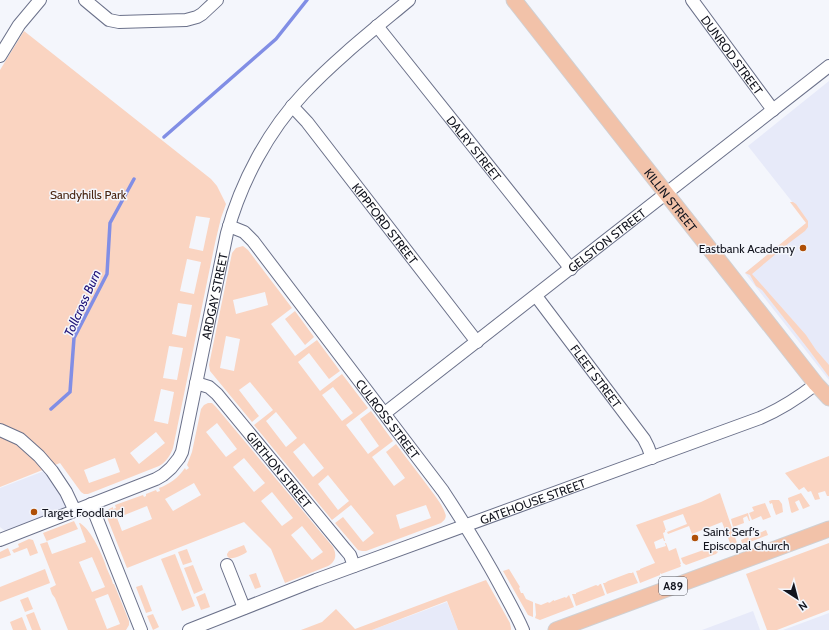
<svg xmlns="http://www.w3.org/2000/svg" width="829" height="630" font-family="Cabin,sans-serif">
<rect width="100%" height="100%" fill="#f4f6fc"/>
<g fill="#e7eaf9">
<path d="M829,81V380L745,273L808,222L748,146Z"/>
<path d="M49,469L73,509L8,535L4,530L0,527V488Z"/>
<path d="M447,602L458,630H372Z"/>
<path d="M753,611L760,630H702Z"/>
<path d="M829,613V630H783Z"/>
</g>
<g fill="#fad4c1" fill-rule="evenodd">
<path d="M24,31L211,179L217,186L226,204L221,218L215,243L173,448C170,456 166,462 159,466L88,494H84L81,492L60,463L0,487V70ZM196,216L210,218L203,251L189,248ZM187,259L201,262L194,294L180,291ZM178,303L192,305L186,337L172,334ZM169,346L183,348L177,380L163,378ZM161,389L174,392L168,424L154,421ZM156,432L165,443L139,464L130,453ZM115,458L120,472L89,483L84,470Z"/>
<path d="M790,202H793L796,204L808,221V227L805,231L789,243L752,274L806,335L816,350L829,365V377L809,350L762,290L756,286L750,275L745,273L806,223Z"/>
<path d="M243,246L248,250L292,308L271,324L295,356L317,340L340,371L329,379L309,353L298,362L320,391L342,374L368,408L346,425L368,454L379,446L360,419L371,411L393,441L372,457L394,486L405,478L386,452L396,444C407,459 419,474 430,489C435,496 442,504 445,513C447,517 445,520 441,523L366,551H362L358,550L335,523L343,517L363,542L374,533L351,505L332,520L254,425L273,410L250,382L239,390L259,416L252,422L210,371L209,365L232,253L236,248ZM265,292L268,305L236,314L233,300ZM226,336L240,339L234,371L220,368ZM333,387L353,413L342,421L322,395ZM276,412L297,438L286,447L266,421ZM304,443L324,468L313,477L293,452ZM328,475L349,501L338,510L318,484ZM426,505L431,518L400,529L396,515Z"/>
<path d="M295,311L314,337L305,345L285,319Z"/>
<path d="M208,403H212L216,407L333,547C337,555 336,561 328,566L285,583L271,549L244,522L127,568L108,520C107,515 105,510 113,507V509L116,508L115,505L143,495L144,497L146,496V494L156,490L157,492L160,491L159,488C170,484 178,478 185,468L186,470L189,468L187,465L192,452L201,409L204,405ZM217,423L237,449L226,457L206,432ZM244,458L265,483L254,492L233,467ZM194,483L201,495L173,511L165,499ZM272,492L293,518L282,526L261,501ZM147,506L152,519L122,531L117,518ZM302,526L323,552L312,560L291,535Z"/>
<path d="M829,456V496H827L825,491L818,493L820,499L815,500L811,491L808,492L804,487L799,490L785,473Z"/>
<path d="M720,493L738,546L723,551V550L721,551V549L723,546L730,543L722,522L692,534L689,526L668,534L667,532L687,524L683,514L663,521L666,530H665V532L663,533L665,541H664L663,538L654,542L656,549L666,546L665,543H666L669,551L676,548L681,564H680L681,566L680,567L661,574V573L660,574V575L640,583L636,571L640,570V569L655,563L636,525L701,502Z"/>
<path d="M801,493L810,506L803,509L799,500L795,502L799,510L792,513L791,512L788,498Z"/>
<path d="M772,500H779L782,504L783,512L776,515L773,507V506L772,503L770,504L769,501Z"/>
<path d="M765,503L771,517L763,520L761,516L752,520L749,513L754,511L752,507Z"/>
<path d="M748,513L750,521H749L747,516L743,518L744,523L733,527L731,519Z"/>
<path d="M74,521L78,529L47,541L52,554L86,542L79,523H80C92,531 103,556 107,569C109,574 112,579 113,584H114L129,621V625L126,630H68L55,598L52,594L50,588L56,585L40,544L47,542L43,533ZM92,557L105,587L92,592L79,562ZM108,594L120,624L107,629L95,599Z"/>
<path d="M766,530L768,535L745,544L742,543L741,540L748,537L749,539L758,536L757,534Z"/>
<path d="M29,539L33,540L38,553L30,556L27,548L14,553L12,550L19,547L18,544Z"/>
<path d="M829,543V610L777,630H767L746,574Z"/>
<path d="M244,545L247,552C244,554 231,561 228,557C227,556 227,555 227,554L229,551Z"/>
<path d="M8,548L11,555L0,559V552Z"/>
<path d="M709,548L717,550L718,552L716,554L686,565L683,563L681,558Z"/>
<path d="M187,549L192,562L183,565L178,552Z"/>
<path d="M175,554L195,606L182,611L161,559Z"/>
<path d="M193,565L203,590L194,594L184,568Z"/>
<path d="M45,569L50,583L0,602V587Z"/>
<path d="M509,569L520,587L519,588L521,593H523L526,599L533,602V617L528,615L503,571Z"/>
<path d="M633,572L638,583L607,594L603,583H605L608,581L629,573H632Z"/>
<path d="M256,573L261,587L255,589L249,575Z"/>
<path d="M486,580L510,623L511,628V630H458L447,601L372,630H301L322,622L336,609L355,629Z"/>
<path d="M600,584H601L605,595L576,606L572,594H576V593L596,585L598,586Z"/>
<path d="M142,585L152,611L146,613L136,587Z"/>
<path d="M205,593L210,607L201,610L196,597Z"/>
<path d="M569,595L574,607L540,620L535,618L536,615L535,603L541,605L548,602L549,603L551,602L552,601L554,600V601L565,597L566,598Z"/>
<path d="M28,597L33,609L25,612L20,600Z"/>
<path d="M34,612L41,630H32L26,615Z"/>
<path d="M153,614L159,627L153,630L147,616Z"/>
<path d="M22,617L27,630H13L10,622Z"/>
</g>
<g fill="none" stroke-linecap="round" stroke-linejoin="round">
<g stroke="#818ee5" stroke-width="3.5">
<path d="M164,137L276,39L307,0"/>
<path d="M51,409L70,392L74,338L107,274L110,223L134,179"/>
</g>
<g stroke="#6b718a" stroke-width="14">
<g id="minor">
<path d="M85,0L109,20L119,22L186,20L197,17L202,14L217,0"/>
<path id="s1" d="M692,0L773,110"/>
<path id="s2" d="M377,26L571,269"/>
<path d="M0,56L19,25L40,0"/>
<path id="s3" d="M292,106L307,122L477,342"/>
<path id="s4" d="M229,226L244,232L253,241L443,491C464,523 484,555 502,589C509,602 517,616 523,630"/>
<path id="s5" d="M536,296L644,439L648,447L652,458"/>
<path id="s6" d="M196,383L209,387L217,394L344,548L350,555L354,566"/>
<path id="s7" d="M385,413L829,66"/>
<path d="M0,430L20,439L39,456L52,471L66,492L75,511"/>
<path d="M91,504L141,630"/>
<path id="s8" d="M0,540L156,479L163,475L171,468L179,458L182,452L227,233C241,182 268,131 304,93C336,59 373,30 409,0"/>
<path d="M227,565L244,608"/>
<path id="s9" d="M189,630L316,580L760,418C781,409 798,398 816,384"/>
</g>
</g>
<g stroke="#d0d0d2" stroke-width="17">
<g id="major">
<path id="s10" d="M514,0L816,384L829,398"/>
<path d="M556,630L829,529"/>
</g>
</g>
<use href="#minor" stroke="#fff" stroke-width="12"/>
<use href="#major" stroke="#f2c2a9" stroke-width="15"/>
</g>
<g fill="#af4f07" stroke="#f4f6fc" stroke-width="1.5">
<circle cx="803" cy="248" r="4"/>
<circle cx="34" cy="512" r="4"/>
<circle cx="695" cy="538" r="4"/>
</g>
<g text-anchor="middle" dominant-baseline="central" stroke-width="3" stroke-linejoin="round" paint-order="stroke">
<rect fill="#f4f6fc" stroke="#565861" stroke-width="1" x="659" y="577" width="28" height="18" rx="3"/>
<g font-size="11" font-weight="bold" fill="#12141e">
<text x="673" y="586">A89</text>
</g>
<g font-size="12" fill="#12141e" stroke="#f4f6fc">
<text stroke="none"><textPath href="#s1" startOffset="68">DUNROD STREET</textPath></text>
<text stroke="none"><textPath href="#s2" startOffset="156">DALRY STREET</textPath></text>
<text stroke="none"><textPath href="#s10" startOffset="254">KILLIN STREET</textPath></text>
<text stroke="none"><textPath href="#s3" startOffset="150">KIPPFORD STREET</textPath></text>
<text stroke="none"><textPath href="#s7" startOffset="281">GELSTON STREET</textPath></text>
<text stroke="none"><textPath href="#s8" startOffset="365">ARDGAY STREET</textPath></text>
<text stroke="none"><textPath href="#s5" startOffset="100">FLEET STREET</textPath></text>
<text stroke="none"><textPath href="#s4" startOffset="252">CULROSS STREET</textPath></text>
<text stroke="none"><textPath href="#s6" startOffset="122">GIRTHON STREET</textPath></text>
<text stroke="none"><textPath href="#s9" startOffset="367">GATEHOUSE STREET</textPath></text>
</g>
<g font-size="12" fill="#47230f" stroke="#f4f6fc">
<text x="88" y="194">Sandyhills Park</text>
</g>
<g font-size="12" fill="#12141e" stroke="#f4f6fc" text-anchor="start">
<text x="795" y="248" text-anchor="end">Eastbank Academy</text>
<text x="42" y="512">Target Foodland</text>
<text x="703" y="531">Saint Serf's<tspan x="703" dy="14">Episcopal Church</tspan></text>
</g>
<g font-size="13" font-style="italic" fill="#1e1278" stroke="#f4f6fc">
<text transform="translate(82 303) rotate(-66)">Tollcross Burn</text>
</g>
</g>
<g transform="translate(797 598) rotate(144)" stroke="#f4f6fc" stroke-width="3" paint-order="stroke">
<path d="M0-3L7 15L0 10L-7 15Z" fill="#12141e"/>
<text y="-6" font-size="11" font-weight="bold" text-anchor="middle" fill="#12141e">N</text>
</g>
</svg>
